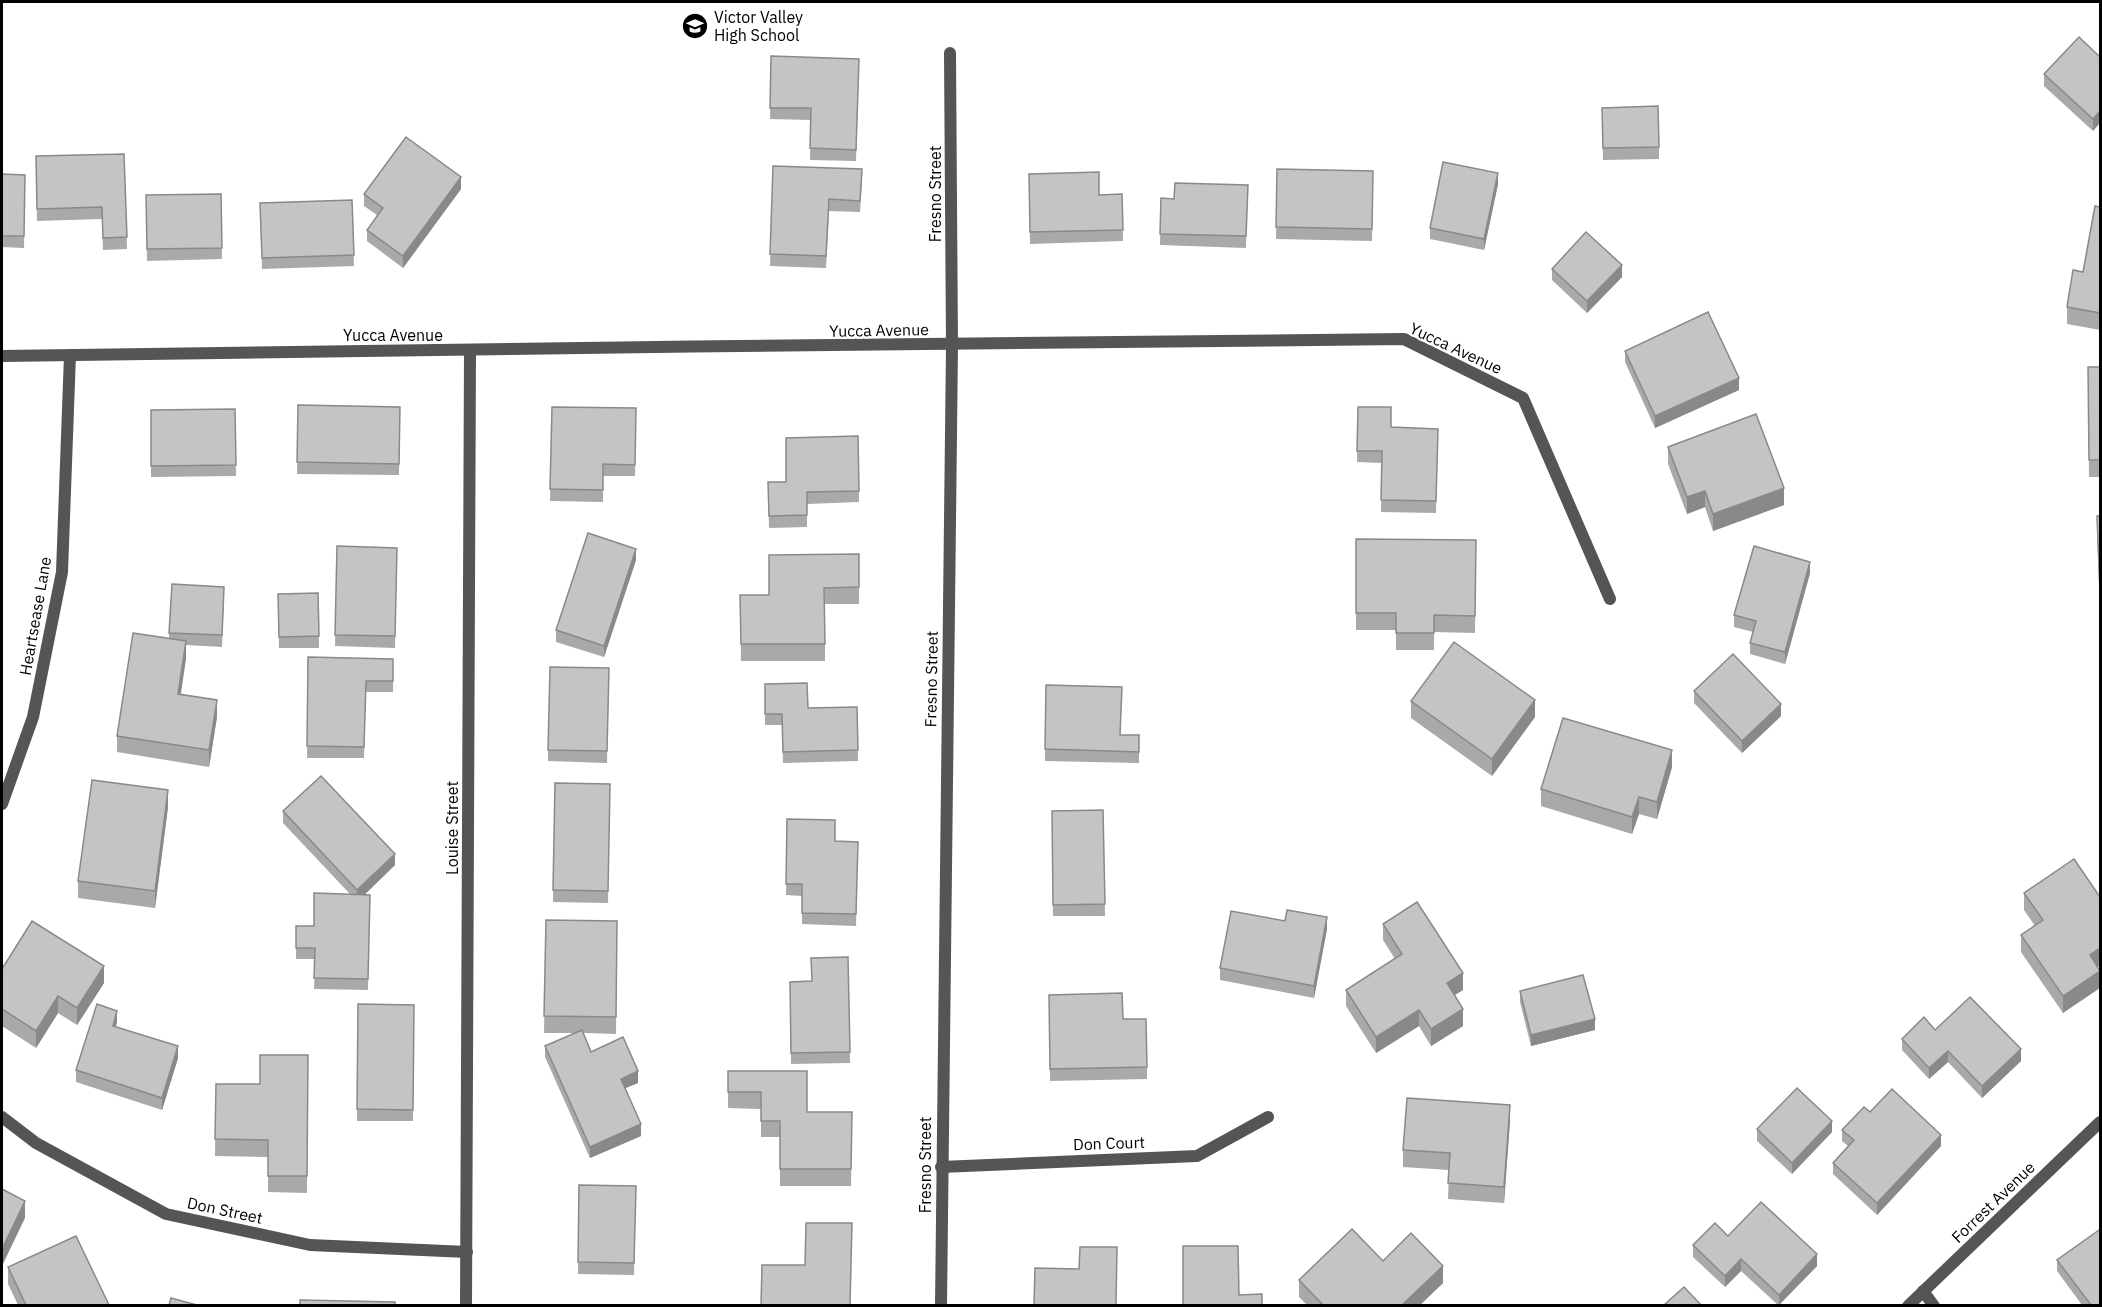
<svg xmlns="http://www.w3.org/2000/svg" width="2102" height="1307" font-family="'IBM Plex Sans',sans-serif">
<rect width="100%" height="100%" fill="#fff"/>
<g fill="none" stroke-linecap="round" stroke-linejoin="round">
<g stroke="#555" stroke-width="12">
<path d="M2,356C469,346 937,346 1404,339L1523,398L1610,599"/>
<path d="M2,804L33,717L62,572L70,355"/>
<path d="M2,1117L36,1143L166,1214L310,1245L467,1252"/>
<path d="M941,1167L1197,1156L1268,1117"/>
<path d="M1923,1291L1934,1306"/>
<path d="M466,1306L470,351"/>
<path d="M941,1306L952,346L950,53"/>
<path d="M1908,1306L2100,1122"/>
</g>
</g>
<g fill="#a9a9a9">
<path d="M771,56L859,59L856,161L810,160L811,120L770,119Z"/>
<path d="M2100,57L2093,131L2044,86V74Z"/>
<path d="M1602,108L1659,147V159L1603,160Z"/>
<path d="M124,154L127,249L103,250L102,219L37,221L36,156Z"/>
<path d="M773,166L862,181L860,212L829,211L826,268L770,266Z"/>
<path d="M1277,169L1373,171L1372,241L1276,239Z"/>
<path d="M2,174L25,175L24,248L2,247Z"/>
<path d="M1029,174L1099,195L1122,194L1123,241L1030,244Z"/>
<path d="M1498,184L1484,250L1430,239V228Z"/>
<path d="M1248,185L1246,248L1160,245L1161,198L1174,199Z"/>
<path d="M461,189L403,268L367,241V230L377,215L364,206V194Z"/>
<path d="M221,194L222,259L147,261L146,195Z"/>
<path d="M352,200L354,266L262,269L260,203Z"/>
<path d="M2100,207V330L2067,324V307L2083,272Z"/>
<path d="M1552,269L1622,277L1587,313L1552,280Z"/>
<path d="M1625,351L1739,390L1655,428L1625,362Z"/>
<path d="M2088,367H2100V477H2089Z"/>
<path d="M298,405L400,407L399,475L297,474Z"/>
<path d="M552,407L636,408L635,476H603V502L550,501Z"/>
<path d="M1358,407L1391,427L1438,429L1436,513L1381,512L1382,463L1357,462Z"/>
<path d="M235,409L236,476L151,477V410Z"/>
<path d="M858,436L859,502L807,504V527L769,528L768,482H786Z"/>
<path d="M1668,447L1784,505L1713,531L1705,507L1687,514L1668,464Z"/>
<path d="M2097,516H2100V608L2097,533Z"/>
<path d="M1356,539L1476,540L1475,633L1434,632V650H1396V630H1356Z"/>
<path d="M337,546L397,548L395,648L335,646Z"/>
<path d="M859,554V604H825V661H741L740,595H769Z"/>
<path d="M636,560L604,657L556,642V630Z"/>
<path d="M1810,573L1785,664L1750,654V643L1753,632L1734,627V615Z"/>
<path d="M318,593L319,648H279L278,594Z"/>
<path d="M224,599L222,647L186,645V658L181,694L217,717L209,767L117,752V736L169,638V633Z"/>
<path d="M308,657L393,659V692H366L364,758H307Z"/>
<path d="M609,668L607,763L548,761V750Z"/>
<path d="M765,684L808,708L857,707L858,761L783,763L782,725H765Z"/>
<path d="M1046,685L1121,735H1139V763L1045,761Z"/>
<path d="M1694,691L1781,716L1742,753L1694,703Z"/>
<path d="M1411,701L1535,717L1492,776L1411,718Z"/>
<path d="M1672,767L1657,819L1639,814L1632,834L1541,806V789Z"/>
<path d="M555,783L610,784L608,903L553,902Z"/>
<path d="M168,807L155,908L78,898V881Z"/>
<path d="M1103,810L1105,916H1053L1052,811Z"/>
<path d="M283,811L395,865L365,894L370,895L368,990L314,989L315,959H296V926H314L350,894L283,823Z"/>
<path d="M787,819L835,841L858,842L856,926L802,924V896L786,895Z"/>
<path d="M2024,893L2098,967L2063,1013L2021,952V935L2035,926L2024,910Z"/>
<path d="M546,920L617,921L616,1034L583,1033L591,1052L638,1083L625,1088L641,1136L590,1158L545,1057V1046L574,1033H544Z"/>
<path d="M1383,924L1463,990L1454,995L1463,1026L1431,1046L1419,1026L1376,1053L1346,1006V990L1395,959L1383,940Z"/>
<path d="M1327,929L1314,998L1220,980V968Z"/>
<path d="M848,957L850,1063L791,1064L790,982L812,981Z"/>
<path d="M2,969L104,983L77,1025L58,1013L36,1048L2,1026Z"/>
<path d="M1520,991L1595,1030L1531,1046L1520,1002Z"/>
<path d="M1049,995L1123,1019L1147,1067V1079L1050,1081Z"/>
<path d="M358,1004L414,1005L413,1121H357Z"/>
<path d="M117,1022L116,1027L178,1058L162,1110L76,1082V1070Z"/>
<path d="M1935,1030L2021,1061L1982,1098L1948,1062L1929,1079L1902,1050V1039Z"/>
<path d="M308,1055L307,1193L268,1192V1157L215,1156L216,1084H260Z"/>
<path d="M728,1071L807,1112H852L851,1186H780V1137H761V1109L728,1108Z"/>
<path d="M1870,1112L1941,1146L1877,1215L1833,1174V1163L1848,1146L1842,1141V1130Z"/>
<path d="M1510,1121L1504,1203L1448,1199L1449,1170L1403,1167V1150Z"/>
<path d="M1757,1129L1832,1132L1792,1174L1757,1141Z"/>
<path d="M579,1185L636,1186L634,1275L578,1274Z"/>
<path d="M1693,1245L1817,1266L1779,1305H1778L1741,1271L1725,1287L1693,1257Z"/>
<path d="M2057,1260L2100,1305H2082L2057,1271Z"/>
<path d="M1383,1261L1443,1283L1420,1305H1307L1299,1297V1280Z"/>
<path d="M8,1267L109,1305H18L8,1284Z"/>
</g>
<g fill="#898989">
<path d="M2100,111V123L2093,131V119Z"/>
<path d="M1498,173V184L1484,250V239Z"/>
<path d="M461,177V189L403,268V256Z"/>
<path d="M1622,265V277L1587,313V301Z"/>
<path d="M1739,378V390L1655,428V416Z"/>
<path d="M1784,488V505L1713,531V514Z"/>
<path d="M1705,491V507L1687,514V497Z"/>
<path d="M636,549V560L604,657V646Z"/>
<path d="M1810,562V573L1785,664V652Z"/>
<path d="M186,641V658L178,710V694Z"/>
<path d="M217,700V717L209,767V750Z"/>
<path d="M1535,700V717L1492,776V759Z"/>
<path d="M1781,704V716L1742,753V741Z"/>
<path d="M1672,750V767L1657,819V802Z"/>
<path d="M168,790V807L155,908V891Z"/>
<path d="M1639,797V814L1632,834V817Z"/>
<path d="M395,854V865L357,902V890Z"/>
<path d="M1327,917V929L1314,998V986Z"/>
<path d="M2100,948V965L2090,972V955Z"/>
<path d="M104,966V983L77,1025V1008Z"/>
<path d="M2100,971V988L2063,1013V996Z"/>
<path d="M1463,973V990L1447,1000V983Z"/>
<path d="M58,996V1013L36,1048V1031Z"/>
<path d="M1463,1009V1026L1431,1046V1029Z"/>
<path d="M1419,1010V1026L1376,1053V1037Z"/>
<path d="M117,1011V1022L113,1037V1026Z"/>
<path d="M1595,1019V1030L1531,1046V1035Z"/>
<path d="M178,1046V1058L162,1110V1098Z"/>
<path d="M2021,1049V1061L1982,1098V1086Z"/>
<path d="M1948,1051V1062L1929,1079V1068Z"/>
<path d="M638,1071V1083L621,1090V1079Z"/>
<path d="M1510,1105V1121L1504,1203V1187Z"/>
<path d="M1832,1121V1132L1792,1174V1163Z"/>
<path d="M641,1124V1136L590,1158V1147Z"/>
<path d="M1941,1135V1146L1877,1215V1203Z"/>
<path d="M25,1201V1218L2,1266V1249Z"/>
<path d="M1817,1254V1266L1779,1305V1295Z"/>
<path d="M1741,1259V1271L1725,1287V1276Z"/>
<path d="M1443,1266V1283L1420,1305H1402Z"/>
</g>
<g fill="#c4c4c4" stroke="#898989" stroke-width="1.5">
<path d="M2079,37L2100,57V111L2093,119L2044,74Z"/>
<path d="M771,56L859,59L856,150L810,148L811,108H770Z"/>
<path d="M1658,106L1659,147L1603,148L1602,108Z"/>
<path d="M406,137L461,177L403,256L367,230L383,208L364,194Z"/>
<path d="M124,154L127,237L103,238L102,207L37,209L36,156Z"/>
<path d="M1443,162L1498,173L1484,239L1430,228Z"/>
<path d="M773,166L862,169L860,201L829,199L826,256L770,254Z"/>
<path d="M1277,169L1373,171L1372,229L1276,227Z"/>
<path d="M1099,172V195L1122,194L1123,230L1030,232L1029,174Z"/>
<path d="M2,174L25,175L24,236H2Z"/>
<path d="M1175,183L1248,185L1246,236L1160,234L1161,198L1174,199Z"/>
<path d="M221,194L222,248L147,249L146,195Z"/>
<path d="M352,200L354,255L262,258L260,203Z"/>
<path d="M2095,206L2100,207V313L2067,307L2073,270L2083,272Z"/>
<path d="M1586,232L1622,265L1587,301L1552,269Z"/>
<path d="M1708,312L1739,378L1655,416L1625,351Z"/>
<path d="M2088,367H2100V460H2089Z"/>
<path d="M298,405L400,407L399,464L297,462Z"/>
<path d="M552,407L636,408L635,465L603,464V490L550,489Z"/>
<path d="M1358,407H1391V427L1438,429L1436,501L1381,500L1382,451H1357Z"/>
<path d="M235,409L236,465L151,466V410Z"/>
<path d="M1756,414L1784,488L1713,514L1705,491L1687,497L1668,447Z"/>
<path d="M858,436L859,491L807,492V515L769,516L768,482H786V438Z"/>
<path d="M2097,516H2100V592Z"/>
<path d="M588,533L636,549L604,646L556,630Z"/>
<path d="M1356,539L1476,540L1475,616L1434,615V633H1396V613H1356Z"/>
<path d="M337,546L397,548L395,636L335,635Z"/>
<path d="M1754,546L1810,562L1785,652L1750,643L1756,621L1734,615Z"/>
<path d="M859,554V587L824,588L825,644H741L740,595H769V555Z"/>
<path d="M172,584L224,587L222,635L169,633Z"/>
<path d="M318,593L319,636L279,637L278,594Z"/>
<path d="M133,633L186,641L178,694L217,700L209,750L117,736Z"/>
<path d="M1454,642L1535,700L1492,759L1411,701Z"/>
<path d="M1733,654L1781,704L1742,741L1694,691Z"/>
<path d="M308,657L393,659V681H366L364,747L307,746Z"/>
<path d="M550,667L609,668L607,751L548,750Z"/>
<path d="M807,683L808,708L857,707L858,750L783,752L782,714H765V684Z"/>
<path d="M1046,685L1122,687L1120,735H1139V752L1045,749Z"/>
<path d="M1563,718L1672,750L1657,802L1639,797L1632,817L1541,789Z"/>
<path d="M321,776L395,854L357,890L283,811Z"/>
<path d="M92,780L168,790L155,891L78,881Z"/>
<path d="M555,783L610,784L608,891L553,890Z"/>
<path d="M1103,810L1105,904L1053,905L1052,811Z"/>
<path d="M787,819L835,820V841L858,842L856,914L802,913V884H786Z"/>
<path d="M2074,859L2100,897V948L2090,955L2100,971L2063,996L2021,935L2043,920L2024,893Z"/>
<path d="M314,893L370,895L368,979L314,978L315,948H296V926H314Z"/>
<path d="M1417,902L1463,973L1447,983L1463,1009L1431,1029L1419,1010L1376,1037L1346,990L1402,954L1383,924Z"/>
<path d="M1287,910L1327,917L1314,986L1220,968L1231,911L1285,921Z"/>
<path d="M546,920L617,921L616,1017L544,1016Z"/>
<path d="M32,921L104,966L77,1008L58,996L36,1031L2,1009V969Z"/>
<path d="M848,957L850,1052L791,1053L790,982L812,981L811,958Z"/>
<path d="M1583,975L1595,1019L1531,1035L1520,991Z"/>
<path d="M1122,993L1123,1019H1146L1147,1067L1050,1069L1049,995Z"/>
<path d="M1970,997L2021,1049L1982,1086L1948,1051L1929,1068L1902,1039L1924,1017L1935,1030Z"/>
<path d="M97,1004L117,1011L113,1026L178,1046L162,1098L76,1070Z"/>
<path d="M358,1004L414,1005L413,1110L357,1109Z"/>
<path d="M582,1030L591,1052L623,1037L638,1071L621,1079L641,1124L590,1147L545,1046Z"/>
<path d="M260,1055H308L307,1176H268V1140L215,1139L216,1084H260Z"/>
<path d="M728,1071H807V1112H852L851,1169H780V1121H761V1092H728Z"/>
<path d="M1797,1088L1832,1121L1792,1163L1757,1129Z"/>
<path d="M1892,1089L1941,1135L1877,1203L1833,1163L1854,1140L1842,1130L1864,1107L1870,1112Z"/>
<path d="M1407,1098L1510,1105L1504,1187L1448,1183L1450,1153L1403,1150Z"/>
<path d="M579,1185L636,1186L634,1263L578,1262Z"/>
<path d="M2,1189L25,1201L2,1249Z"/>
<path d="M1761,1202L1817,1254L1779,1295L1741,1259L1725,1276L1693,1245L1715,1223L1728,1236Z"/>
<path d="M806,1223H852L850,1305H761L762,1265H805Z"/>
<path d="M1352,1229L1383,1261L1411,1233L1443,1266L1402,1305H1323L1299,1280Z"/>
<path d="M2099,1230L2100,1232V1305H2091L2057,1260Z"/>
<path d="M76,1236L109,1305H26L8,1267Z"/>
<path d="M1183,1246H1238L1239,1295L1262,1294V1305H1183Z"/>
<path d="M1080,1247H1117L1116,1305H1034L1035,1268L1079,1269Z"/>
<path d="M1684,1287L1701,1305H1664Z"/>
<path d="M171,1298L197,1305H169Z"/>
<path d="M300,1300L395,1302V1305H300Z"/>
</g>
<defs>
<g id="school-disc" transform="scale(1.35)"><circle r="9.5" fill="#000" stroke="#fff"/><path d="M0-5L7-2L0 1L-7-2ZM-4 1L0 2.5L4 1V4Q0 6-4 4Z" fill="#fff"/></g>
</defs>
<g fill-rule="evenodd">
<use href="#school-disc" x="695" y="26"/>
</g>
<g text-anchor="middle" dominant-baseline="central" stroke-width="4.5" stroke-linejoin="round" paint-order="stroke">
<g font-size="16" fill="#000" stroke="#fff" text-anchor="start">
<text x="714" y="17">Victor Valley<tspan x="714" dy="18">High School</tspan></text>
</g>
<g font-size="16" fill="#000" stroke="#fff">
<text transform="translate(935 194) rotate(-90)">Fresno Street</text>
<text transform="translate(879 330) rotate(-1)">Yucca Avenue</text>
<text x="393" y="335">Yucca Avenue</text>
<text transform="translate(1456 348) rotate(25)">Yucca Avenue</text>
<text transform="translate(35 616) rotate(-80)">Heartsease Lane</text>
<text transform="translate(931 679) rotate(-89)">Fresno Street</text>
<text transform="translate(452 828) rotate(-90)">Louise Street</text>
<text transform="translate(1109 1143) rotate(-2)">Don Court</text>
<text transform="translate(925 1165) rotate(-90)">Fresno Street</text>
<text transform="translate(1993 1202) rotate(-44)">Forrest Avenue</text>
<text transform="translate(225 1210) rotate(12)">Don Street</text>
</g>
</g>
<rect width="2102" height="1307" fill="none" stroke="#000000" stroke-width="6"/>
</svg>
